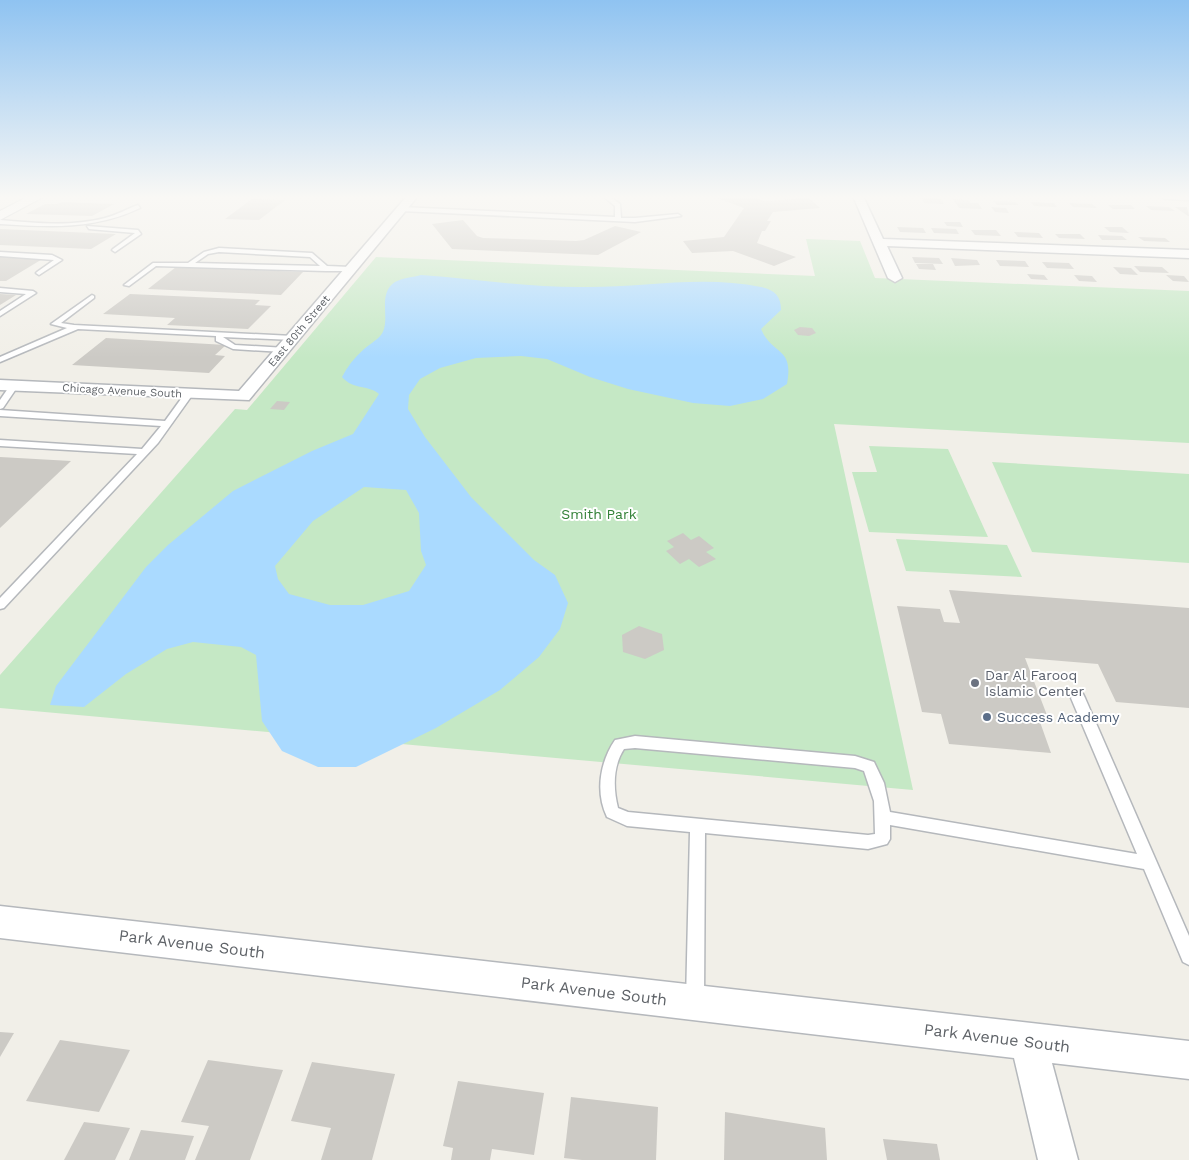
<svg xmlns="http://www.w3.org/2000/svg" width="1189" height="1160" font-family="'Work Sans',sans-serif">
<rect width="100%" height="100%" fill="#f1efe8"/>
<g fill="#c5e8c5">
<path d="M806,239L860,241L875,278L1189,291V443L834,424L913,790L0,708V675L235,409L247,410L376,257L815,276Z"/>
<path d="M869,446L948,449L988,537L869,532L852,472H877Z"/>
<path d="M992,462L1189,474V563L1032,552Z"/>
<path d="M896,539L1007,545L1022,577L906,571Z"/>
</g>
<path fill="#aadaff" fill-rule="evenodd" d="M421,275C477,279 532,288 588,287C645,287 704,275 761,287C775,290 781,296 781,310L761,329C773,356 794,346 787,384L763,399L730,406L693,403L628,389L590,377L547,359L521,356L476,358L440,368L420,379L409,395L408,409L425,437L471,497L534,560L555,575L568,603L560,629L539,657L500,690L436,728L356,767H318L282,751L262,721L256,655L241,647L193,642L167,649L126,674L84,707L50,705L56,686L146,567L168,545L233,491L312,451L353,434L379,394C370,385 353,390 342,377C347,367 354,358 363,350C368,345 376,341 381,335C392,320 376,295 395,282C402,278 414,277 421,275ZM364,487L406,490L419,513L421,551L426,565L409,591L363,605H330L289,594L278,579L275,566L313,521Z"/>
<g fill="#cccac5">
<path d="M723,196H749L764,201L809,198L820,208L773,212L767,221H771L765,231H762L757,243L796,257L774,266L733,251L692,253L683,241L724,237L744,208L717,198Z"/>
<path d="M922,198L941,199L944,204L924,203Z"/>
<path d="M252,199L285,200L259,220L225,219Z"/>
<path d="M953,199L968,200L971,203H978L982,209L959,208Z"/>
<path d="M993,201L1015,202L1019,205H997Z"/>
<path d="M62,202L114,204L92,216L26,214L45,204H57Z"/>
<path d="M1031,202L1054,203L1057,207L1034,206Z"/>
<path d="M1069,203L1092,204L1097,208L1073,207Z"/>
<path d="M1108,205H1131L1135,209H1113Z"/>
<path d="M1146,206L1169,207L1175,211L1151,210Z"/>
<path d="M991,207L1006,208L1009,213L995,212Z"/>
<path d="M1175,207H1187L1189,216H1188Z"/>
<path d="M463,220L477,236L483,238L576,241L584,240L615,226L641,232L598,255L452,249L432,224Z"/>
<path d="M944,222H960L963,227L947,226Z"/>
<path d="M897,227L923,228L926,233L900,232Z"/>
<path d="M1104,227H1122L1129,233L1110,232Z"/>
<path d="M931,228L956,229L959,234L934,233Z"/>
<path d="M0,229L116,234L91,249L0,245Z"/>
<path d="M971,230H996L1001,236L975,235Z"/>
<path d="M1014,232L1039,233L1043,238L1018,237Z"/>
<path d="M1055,234H1080L1085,239L1059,238Z"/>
<path d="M1098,235L1122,236L1127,240H1102Z"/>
<path d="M1138,237L1165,238L1170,242L1144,241Z"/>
<path d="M0,257L44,258L6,281H0Z"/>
<path d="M912,257L939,258L943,264L915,263Z"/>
<path d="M951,258L977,260L980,265L955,266Z"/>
<path d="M996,260L1025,261L1029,267L1000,266Z"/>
<path d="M1042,262L1069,263L1074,269L1047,268Z"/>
<path d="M916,264H933L936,270L919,269Z"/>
<path d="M1134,266L1162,267L1169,273L1140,272Z"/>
<path d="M176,267L303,272L281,295L148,289Z"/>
<path d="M1113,267L1131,268L1138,275L1120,274Z"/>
<path d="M1027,274L1044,275L1048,280L1031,279Z"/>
<path d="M1074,275L1092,276L1097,282L1079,281Z"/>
<path d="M1166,275L1184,276L1189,282L1173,281Z"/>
<path d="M0,294L16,295L0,305Z"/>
<path d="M130,294L260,300L255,305L271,306L248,329L167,325L175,318L103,314Z"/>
<path d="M800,327L812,328L816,333L809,336L798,335L794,330Z"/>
<path d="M106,338L226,345L215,355L225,356L209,373L72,365Z"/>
<path d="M277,401L290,402L284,410L270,409Z"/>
<path d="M0,457L71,461L0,528Z"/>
<path d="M683,533L691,540L699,536L714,548L706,552L716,559L699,567L689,559L680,564L666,551L674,547L667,541Z"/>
<path d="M949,590L1189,608V708L1116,702L1098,664L1025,658L1050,723L1040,722L1051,753L949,744L941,714L922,712L897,606L940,609L944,622L960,623Z"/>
<path d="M639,626L662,634L664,650L645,659L623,652L622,635Z"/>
<path d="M0,1032L14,1033L0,1057Z"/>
<path d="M60,1040L130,1050L99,1112L26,1101Z"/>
<path d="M208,1060L283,1070L250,1160H195L209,1126L181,1122Z"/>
<path d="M312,1062L395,1074L372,1160H321L331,1128L291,1121Z"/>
<path d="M458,1081L544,1093L534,1155L492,1149L490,1160H451L453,1148L443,1146Z"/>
<path d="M571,1097L658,1107L656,1160H582L564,1158Z"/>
<path d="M725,1112L825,1128L827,1160H724Z"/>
<path d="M84,1122L130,1128L115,1160H64Z"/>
<path d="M141,1130L194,1136L185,1160H129Z"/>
<path d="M883,1139L937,1144L940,1160H887Z"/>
</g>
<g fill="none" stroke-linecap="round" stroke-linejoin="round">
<g stroke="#b5b8bc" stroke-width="3">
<g id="lane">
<path d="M603,196H609L620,204L621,218H635L678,214L681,216L635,222L401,211L398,209L401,207L615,217V206Z"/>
<path d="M138,205L140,208C94,230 49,227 0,224V220C34,223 71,227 105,218C117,215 127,209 138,205Z"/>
<path d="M87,226L138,230L141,234L115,252L112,250L113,249L135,233L89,229Z"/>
<path d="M219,248L312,253L327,266L351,267L354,269L351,271H326L156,266L129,286L124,285L153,263H188L204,252ZM219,252L310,257L320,266L195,263L208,254Z"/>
<path d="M0,252L52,255L62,260L39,275L36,273L37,272L54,260L0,256Z"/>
<path d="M0,288L33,291L36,293L0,316V311L26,294L0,292Z"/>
<path d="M92,295L94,296V298L61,323L74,325L293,336L297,338L293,340L223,337L235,345L286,348V352H283L233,349L216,341V336L78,329L0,362V357L67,328L51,324Z"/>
<path d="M11,384L18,386L3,408L0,409V400Z"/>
<path d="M189,391L193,394L158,443L4,608L0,609V598L137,454L0,446V440L142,449L161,426L0,416V410L165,421L186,392Z"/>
<path d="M1078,693L1083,694L1085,698L1189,936V965L1183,962L1144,869L890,825V839L887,844L868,849L705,833L704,1001L701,1007L695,1010L689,1007L686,1001L690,832L627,826L607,817C595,792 600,762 615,740L635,736L855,756L874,762L884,783L890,812L1137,854L1071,698L1073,694ZM635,748L855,768L864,771L874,801L875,834L868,835L628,812L618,808C613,788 613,766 624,749Z"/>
</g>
</g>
<g stroke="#b5b8bc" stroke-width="3">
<g id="street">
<path d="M407,196H418L249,400L0,390V380L239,391Z"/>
<path d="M853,196H863L883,239L1189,250V258L887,246L902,278L895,282L888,278Z"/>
<path d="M1160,196H1189V200L1165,199Z"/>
<path d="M0,906L1189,1041V1079L1052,1063L1078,1160H1038L1014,1058L0,938Z"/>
</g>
</g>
<g stroke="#b6babf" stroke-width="2">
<path id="secondary" d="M29,196H45L0,220V211Z"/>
</g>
<use href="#lane" fill="#fff" fill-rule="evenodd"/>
<use href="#street" fill="#fff" fill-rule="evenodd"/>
<use href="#secondary" fill="#fff" fill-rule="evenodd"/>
</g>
<linearGradient id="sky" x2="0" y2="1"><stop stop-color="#8fc3f1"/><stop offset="0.55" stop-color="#f9f8f5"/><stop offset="1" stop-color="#f9f8f5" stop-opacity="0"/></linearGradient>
<rect width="1189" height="358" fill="url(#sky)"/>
<circle fill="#6b7280" stroke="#fff" stroke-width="2" cx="975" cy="683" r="5"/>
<circle fill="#5c6f8a" stroke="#fff" stroke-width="2" cx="987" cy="717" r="5"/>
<g text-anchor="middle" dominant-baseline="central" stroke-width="4" stroke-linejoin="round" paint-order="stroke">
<g font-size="11" fill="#5f6368" stroke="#fff">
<text transform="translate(299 331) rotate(-50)">East 80th Street</text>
<text transform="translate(122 391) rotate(3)">Chicago Avenue South</text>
</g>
<g font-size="14" fill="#348238" stroke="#fff">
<text x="599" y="514">Smith Park</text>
</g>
<g font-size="14" fill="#5b616d" stroke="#fff" text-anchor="start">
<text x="985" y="675">Dar Al Farooq<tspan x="985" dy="16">Islamic Center</tspan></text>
</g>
<g font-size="14" fill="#4e5e75" stroke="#fff" text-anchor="start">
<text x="997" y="717">Success Academy</text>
</g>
<g font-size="16" fill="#5f6368" stroke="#fff">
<text transform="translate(192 944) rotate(7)">Park Avenue South</text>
<text transform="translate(594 991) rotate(7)">Park Avenue South</text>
<text transform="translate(997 1038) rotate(7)">Park Avenue South</text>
</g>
</g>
</svg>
